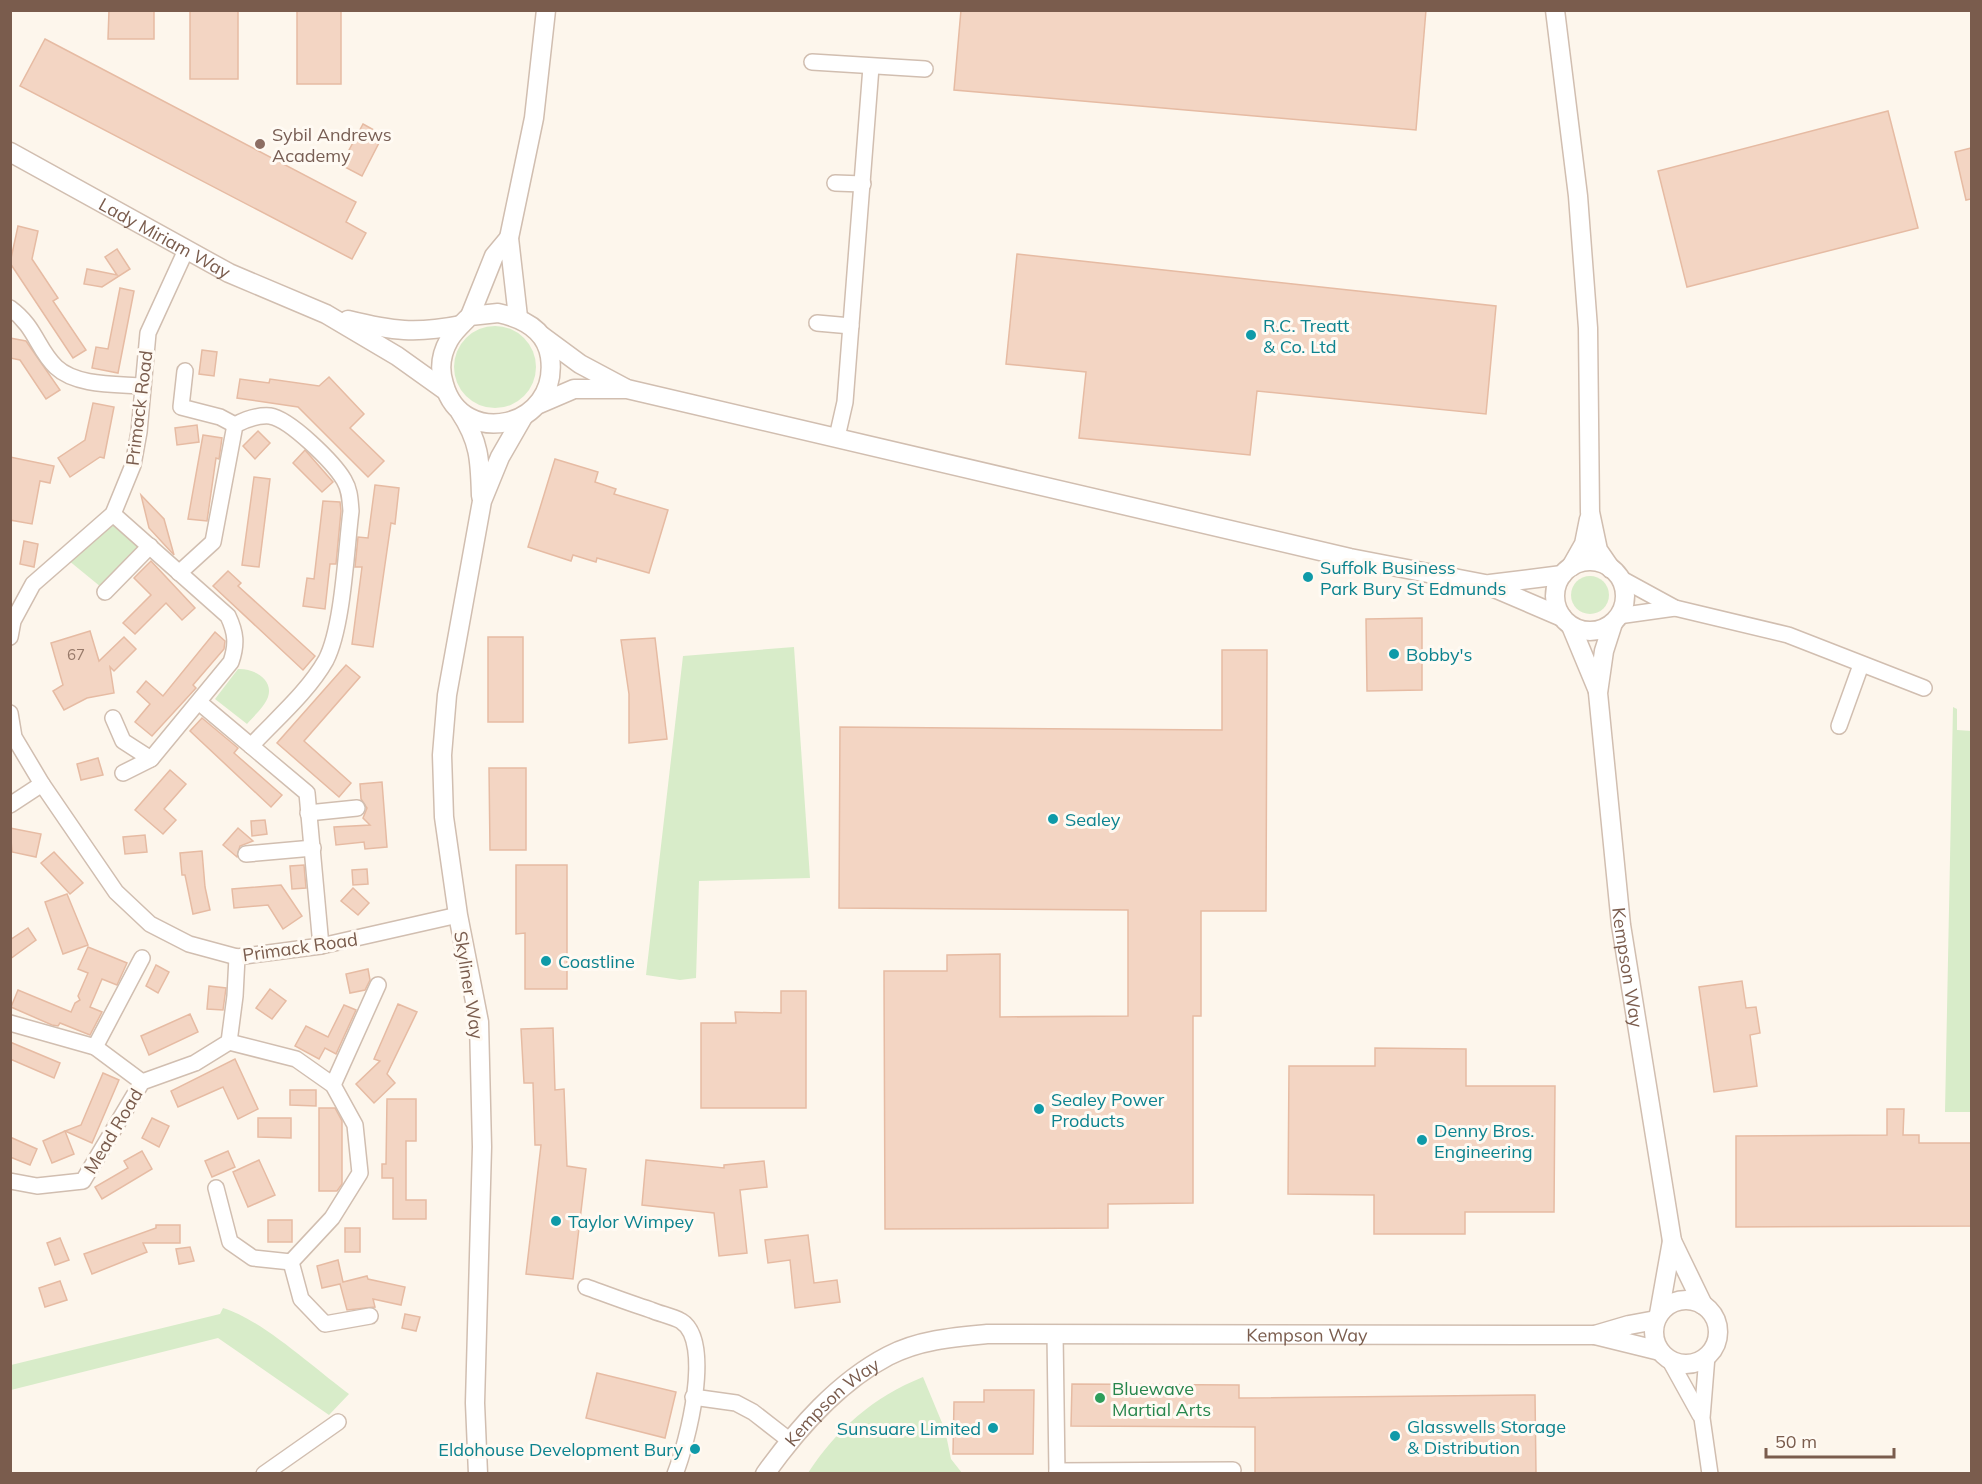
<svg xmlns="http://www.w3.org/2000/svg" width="1982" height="1484" font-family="Mulish,sans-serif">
<rect width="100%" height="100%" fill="#fdf6ec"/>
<g fill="#d8ecc9">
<circle cx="495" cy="367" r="41"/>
<path d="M113,521L139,547L101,587L68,560Z"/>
<circle cx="1590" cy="595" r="19"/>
<path d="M794,647L810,878L699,881L696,978L680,980L646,975L683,656Z"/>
<path d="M238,669C253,668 274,679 268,697C265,706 253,717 247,724L215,699Z"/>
<path d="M1953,707L1957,709V730L1972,731L1971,1112H1945Z"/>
<path d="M223,1308C261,1319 315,1369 349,1394L329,1415L218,1338L11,1390V1365L220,1314Z"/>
<path d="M923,1377L945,1430L951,1459L962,1473H808C837,1429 873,1397 923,1377Z"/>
</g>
<g fill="#f3d5c3" stroke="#e6bba3" stroke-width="1.5">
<path d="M109,10H154V39H108Z"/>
<rect x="190" y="10" width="48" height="69"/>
<rect x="297" y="10" width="44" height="74"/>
<path d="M961,10H1426L1416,130L954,90Z"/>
<path d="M45,39L356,202L346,222L366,233L352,259L20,86Z"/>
<path d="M1888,111L1918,228L1687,287L1658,171Z"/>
<path d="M363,124L383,135L362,176L341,165Z"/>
<path d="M1971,148V199L1966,200L1955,152Z"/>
<path d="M18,226L38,231L32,259L58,298L53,301L86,350L73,358L10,263Z"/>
<path d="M117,249L130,269L102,287L84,284L87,269L117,275L105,257Z"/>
<path d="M1017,254L1496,306L1486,414L1257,391L1250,455L1079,438L1086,372L1006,364Z"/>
<path d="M120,288L134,291L118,373L92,368L96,347L108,349Z"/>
<path d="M10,338L26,341L60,390L46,399L20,360L10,358Z"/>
<path d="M202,350L217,352L214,376L199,374Z"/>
<path d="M329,377L364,414L350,428L384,461L368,477L298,407L237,398L240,379L269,383L270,379L319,386Z"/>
<path d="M93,403L114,407L104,458L100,457L70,477L58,458L85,440Z"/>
<path d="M197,425L199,442L177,445L175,428Z"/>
<path d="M258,431L270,443L255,459L243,446Z"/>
<path d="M203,435L222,438L219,459L216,458L207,521L188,519Z"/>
<path d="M305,450L333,482L322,492L293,463Z"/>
<path d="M10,457L54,466L50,483L40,481L32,524L10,520Z"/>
<path d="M555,459L598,472L595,482L616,489L614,494L668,510L649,573L597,558L596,562L573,555L571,561L528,547Z"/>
<path d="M254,477L270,479L259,567L242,565Z"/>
<path d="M375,485L399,488L395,524L391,523L373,647L352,644L362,567H355L358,537L368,538Z"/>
<path d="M141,495L164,519L174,555L149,528Z"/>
<path d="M323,501L340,502L341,511L336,564H330L325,609L303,606L307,578L314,579Z"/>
<path d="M24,541L38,544L34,567L20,564Z"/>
<path d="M151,561L195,608L182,620L166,603L135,634L123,623L151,595L134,578Z"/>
<path d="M228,571L241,583L238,586L315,656L303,670L213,586Z"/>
<path d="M1422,618V690L1367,691L1366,619Z"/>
<path d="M90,631L99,661L124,637L136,649L114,671L110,667L114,693L87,698L64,710L53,691L63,685L51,643Z"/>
<path d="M215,632L225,641L224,649L193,685L196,688L152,736L135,722L150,704L137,692L146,681L163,696Z"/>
<rect x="488" y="637" width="35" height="85"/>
<path d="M655,638L667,739L629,743V694L621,640Z"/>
<path d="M1222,650H1267L1266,911H1201V1016H1193V1203L1108,1204V1228L885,1229L884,971H947V955L1000,954V1017L1128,1016V910L839,908L840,727L1222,730Z"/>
<path d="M346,665L360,677L304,741L351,783L339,797L277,743Z"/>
<path d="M202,718L238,748L234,753L282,795L271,807L190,731Z"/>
<path d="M98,758L103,775L81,780L77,764Z"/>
<path d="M489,768H526V850H490Z"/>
<path d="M170,770L186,784L164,809L176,820L163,834L135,810Z"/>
<path d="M382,782L387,847L365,849L364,842L336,845L334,827L370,825L363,818L367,808L361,799L360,784Z"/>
<path d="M265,820L267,834L252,836L251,821Z"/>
<path d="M10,828L41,834L36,857L12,852Z"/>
<path d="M238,828L253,841L240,846L237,857L223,845Z"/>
<path d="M145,835L147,852L125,854L123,837Z"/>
<path d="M202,851L205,887L210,910L193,914L185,875H182L180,853Z"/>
<path d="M54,852L83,883L70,894L41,863Z"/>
<path d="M304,865L306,888L292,889L290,866Z"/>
<path d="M516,865H567V989H525V933L516,934Z"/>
<path d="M367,869L368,884L353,885L352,870Z"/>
<path d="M281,885L302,916L283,929L268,905L234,908L232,889Z"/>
<path d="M353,888L369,903L358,915L341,901Z"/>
<path d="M67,894L88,945L63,954L45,902Z"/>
<path d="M28,928L36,940L10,959V940Z"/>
<path d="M88,947L127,963L117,985L102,979L90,1007L102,1012L90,1035L60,1023L58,1026L52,1025L11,1007L18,990L71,1012L75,1003L80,1000L78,996L88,973L78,969Z"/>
<path d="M156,965L169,972L158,993L146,986Z"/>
<path d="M368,969L370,980L365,990L350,993L346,974Z"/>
<path d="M1742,981L1746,1008L1756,1007L1760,1033L1750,1035L1757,1086L1714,1092L1699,987Z"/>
<path d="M209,986L226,988L223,1010L207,1009Z"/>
<path d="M270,989L286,1001L272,1019L256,1008Z"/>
<path d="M781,991H806V1108H701V1023H736L735,1012L781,1013Z"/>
<path d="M398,1004L417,1012L387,1074L395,1083L374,1103L356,1084L380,1061L374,1059Z"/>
<path d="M344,1005L356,1010L336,1054L325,1048L319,1059L295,1046L306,1026L328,1037Z"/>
<path d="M190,1014L198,1032L149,1055L141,1036Z"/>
<path d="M553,1028L555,1090L564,1089L567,1166L586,1169L573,1279L526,1274L541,1145H535L533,1083H524L521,1029Z"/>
<path d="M10,1042L60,1063L54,1078L10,1059Z"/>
<path d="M1375,1048L1466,1049V1086H1555L1554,1212H1465V1234H1374V1195L1288,1194L1289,1066H1375Z"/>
<path d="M235,1059L258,1109L238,1119L223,1087L178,1107L171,1091Z"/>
<path d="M103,1073L119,1080L92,1143L65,1131L81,1125Z"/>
<path d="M290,1090H316V1106L290,1105Z"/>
<path d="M387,1099H416V1141H406V1200H426V1219H393V1178H382V1164H386Z"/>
<path d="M319,1108H335L342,1121V1184L337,1191H319Z"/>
<path d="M1887,1109H1904L1903,1135H1919V1143H1971V1226L1736,1227V1136L1887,1135Z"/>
<path d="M152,1118L169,1126L159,1147L142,1138Z"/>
<path d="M258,1118H291V1138L258,1137Z"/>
<path d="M65,1131L74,1154L52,1163L43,1141Z"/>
<path d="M10,1137L37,1149L30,1165L10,1157Z"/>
<path d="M142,1151L152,1169L102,1199L95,1187L128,1168L124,1161Z"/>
<path d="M228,1151L235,1167L212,1177L205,1161Z"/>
<path d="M259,1160L275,1195L248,1207L233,1172Z"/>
<path d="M646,1160L724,1168V1165L764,1161L767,1187L740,1190L747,1253L719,1256L714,1213L642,1205Z"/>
<rect x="268" y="1220" width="24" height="22"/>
<path d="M156,1225H180V1243H143L147,1252L92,1274L84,1254L156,1228Z"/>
<rect x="345" y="1228" width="15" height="24"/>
<path d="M808,1235L814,1283L837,1280L840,1302L795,1308L790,1260L768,1263L765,1240Z"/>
<path d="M60,1238L69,1260L55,1265L47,1243Z"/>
<path d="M190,1247L194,1261L179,1264L176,1249Z"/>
<path d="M338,1260L343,1282L367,1276L368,1279L405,1287L401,1305L373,1299L375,1307L347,1310L340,1284L322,1288L317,1266Z"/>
<path d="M60,1281L67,1300L45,1307L39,1288Z"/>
<path d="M405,1314L420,1317L416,1331L402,1328Z"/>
<path d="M597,1373L676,1392L665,1438L586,1418Z"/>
<path d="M1072,1384L1239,1385V1398L1535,1395L1536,1473H1255V1427L1071,1426Z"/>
<path d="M984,1390H1034L1033,1454H953L954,1402H984Z"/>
</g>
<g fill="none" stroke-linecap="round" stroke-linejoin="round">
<g stroke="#d1beb0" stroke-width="18">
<g id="minor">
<path d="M812,62L925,69"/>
<path d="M835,183L863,184"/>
<path d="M10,308C36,327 37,349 56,367C76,386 116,384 142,386"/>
<path d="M817,323L851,326"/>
<path d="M185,371L181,407L220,417L235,425"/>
<path d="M837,437L845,402L871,67"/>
<path d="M113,514L228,616C236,633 237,644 231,662L151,759L123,773"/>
<path d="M179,573L213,542L235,425C246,419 257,415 270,416C290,419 334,463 344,480C350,490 350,500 351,511C346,550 343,627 326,660C308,692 275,720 251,746"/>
<path d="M1620,578L1675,608L1788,635L1924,688"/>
<path d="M105,592L150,546"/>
<path d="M1618,616L1675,608"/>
<path d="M10,637L13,621L33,584L113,514L133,465L139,432L148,333L186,250"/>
<path d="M200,703L307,793L321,946"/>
<path d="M10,713L14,737L42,784L116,892L150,924L189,944L237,957L321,946L458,915"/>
<path d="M113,718L123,741L151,759"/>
<path d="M1839,726L1861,665"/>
<path d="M10,805L42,784"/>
<path d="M308,813L357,808"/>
<path d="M246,854L313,848"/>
<path d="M10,1023L95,1047L142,1082"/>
<path d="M229,1042L296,1059L333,1085L355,1125L360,1173L332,1218L291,1262L301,1299L325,1324L370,1316"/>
<path d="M95,1047L142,958"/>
<path d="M333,1085L378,985"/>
<path d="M10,1181L37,1186L83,1181L142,1082L195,1063L229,1042L235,996L237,957"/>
<path d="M216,1188L230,1242L253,1258L291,1262"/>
<path d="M586,1287C608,1295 629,1303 651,1310C660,1314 672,1316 681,1321C714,1341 687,1444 675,1474"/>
<path d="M1055,1334L1057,1474"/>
<path d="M1707,1356L1702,1418L1710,1474"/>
<path d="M1669,1359L1700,1415"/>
<path d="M693,1397L736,1403L753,1412L789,1440"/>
<path d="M1057,1471L1233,1470"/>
<path d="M264,1474L338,1422"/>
</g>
</g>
<g stroke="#d1beb0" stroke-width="21">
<g id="tertiary">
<path d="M1555,10L1578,196L1588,328L1590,512L1598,550L1611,569"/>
<path id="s1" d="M10,152L229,273L326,314L397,356L446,391"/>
<path d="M498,313C522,318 546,329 550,357C560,428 462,450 444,384C439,369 441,354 449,340C454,331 463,323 470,316Z"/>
<path d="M470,316L494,256L509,238"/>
<path d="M518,317L509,238L534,118L546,10"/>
<path d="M348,320C393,331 415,334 461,325"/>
<path d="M542,336L580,364L625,388"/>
<path d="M539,404L574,389H627L1350,558L1485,584L1562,617"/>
<path d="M460,412C480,442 480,462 481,496"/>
<circle cx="1590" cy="596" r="35"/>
<path d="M1571,567L1584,544L1589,519"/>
<path d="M1490,584L1562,575"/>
<path id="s2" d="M1613,623L1604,651L1598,693L1621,925L1672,1241L1703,1305"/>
<path d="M1571,626L1598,691"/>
<circle cx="1686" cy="1332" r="32"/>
<path d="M1659,1314L1672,1241"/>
<path d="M1595,1335L1629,1325L1656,1320"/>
<path d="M478,1474L475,1403L482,1147L479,1022L458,915L444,817L442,755L447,695L482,501L500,457L523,417"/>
<path id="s3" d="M765,1474C798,1428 838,1382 888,1356C918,1340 954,1337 987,1334L1595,1335L1660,1351"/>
</g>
</g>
<use href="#minor" stroke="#fff" stroke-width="15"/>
<use href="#tertiary" stroke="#fff" stroke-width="18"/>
</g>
<circle fill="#8d6e63" stroke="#fffaf3" stroke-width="2" cx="260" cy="144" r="6"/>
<g fill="#0f9aa8" stroke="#fffaf3" stroke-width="2">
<circle cx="1251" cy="335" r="6"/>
<circle cx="1308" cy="577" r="6"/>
<circle cx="1394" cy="654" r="6"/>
<circle cx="1053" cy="819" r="6"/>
<circle cx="546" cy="961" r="6"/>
<circle cx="1039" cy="1109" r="6"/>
<circle cx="1422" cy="1140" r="6"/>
<circle cx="556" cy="1221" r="6"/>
<circle cx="993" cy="1428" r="6"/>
<circle cx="1395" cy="1436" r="6"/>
<circle cx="695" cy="1449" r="6"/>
</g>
<circle fill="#2e9e5b" stroke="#fffaf3" stroke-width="2" cx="1100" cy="1398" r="6"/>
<g text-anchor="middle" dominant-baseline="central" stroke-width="6" stroke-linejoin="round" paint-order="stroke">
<g font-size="15" fill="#987a6a">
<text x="76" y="654">67</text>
</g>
<g font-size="18" fill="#785e54" stroke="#fffaf3" text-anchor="start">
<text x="272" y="134">Sybil Andrews<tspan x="272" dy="21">Academy</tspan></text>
</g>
<g font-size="18" fill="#7a5c4d" stroke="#fffaf3">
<text stroke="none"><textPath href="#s1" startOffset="177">Lady Miriam Way</textPath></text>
<text transform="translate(139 408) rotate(-83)">Primack Road</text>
<text transform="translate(300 947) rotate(-8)">Primack Road</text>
<text stroke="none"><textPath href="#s2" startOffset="348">Kempson Way</textPath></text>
<text transform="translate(469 985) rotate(81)">Skyliner Way</text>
<text transform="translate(113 1131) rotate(-59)">Mead Road</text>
<text stroke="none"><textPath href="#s3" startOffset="594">Kempson Way</textPath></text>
<text stroke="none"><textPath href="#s3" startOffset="99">Kempson Way</textPath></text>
</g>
<g font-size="18" fill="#0d838f" stroke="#fffaf3" text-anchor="start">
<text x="1263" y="325">R.C. Treatt<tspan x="1263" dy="21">&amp; Co. Ltd</tspan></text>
<text x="1320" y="567">Suffolk Business<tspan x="1320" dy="21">Park Bury St Edmunds</tspan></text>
<text x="1406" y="654">Bobby's</text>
<text x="1065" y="819">Sealey</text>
<text x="558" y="961">Coastline</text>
<text x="1051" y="1099">Sealey Power<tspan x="1051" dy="21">Products</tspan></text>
<text x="1434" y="1130">Denny Bros.<tspan x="1434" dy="21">Engineering</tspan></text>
<text x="568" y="1221">Taylor Wimpey</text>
<text x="1407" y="1426">Glasswells Storage<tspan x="1407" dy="21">&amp; Distribution</tspan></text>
<text x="981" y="1428" text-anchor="end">Sunsuare Limited</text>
<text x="683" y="1449" text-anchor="end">Eldohouse Development Bury</text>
</g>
<g font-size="18" fill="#27864d" stroke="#fffaf3" text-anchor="start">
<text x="1112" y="1388">Bluewave<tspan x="1112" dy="21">Martial Arts</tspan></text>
</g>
</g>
<rect width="1982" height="1484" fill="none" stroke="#7a5c4d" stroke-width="24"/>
<path d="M1766 1448v9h128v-9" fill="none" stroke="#7a5c4d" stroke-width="3"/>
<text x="1775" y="1448" font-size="18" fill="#7a5c4d" stroke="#fffaf3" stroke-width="4.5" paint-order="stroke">50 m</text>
</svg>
